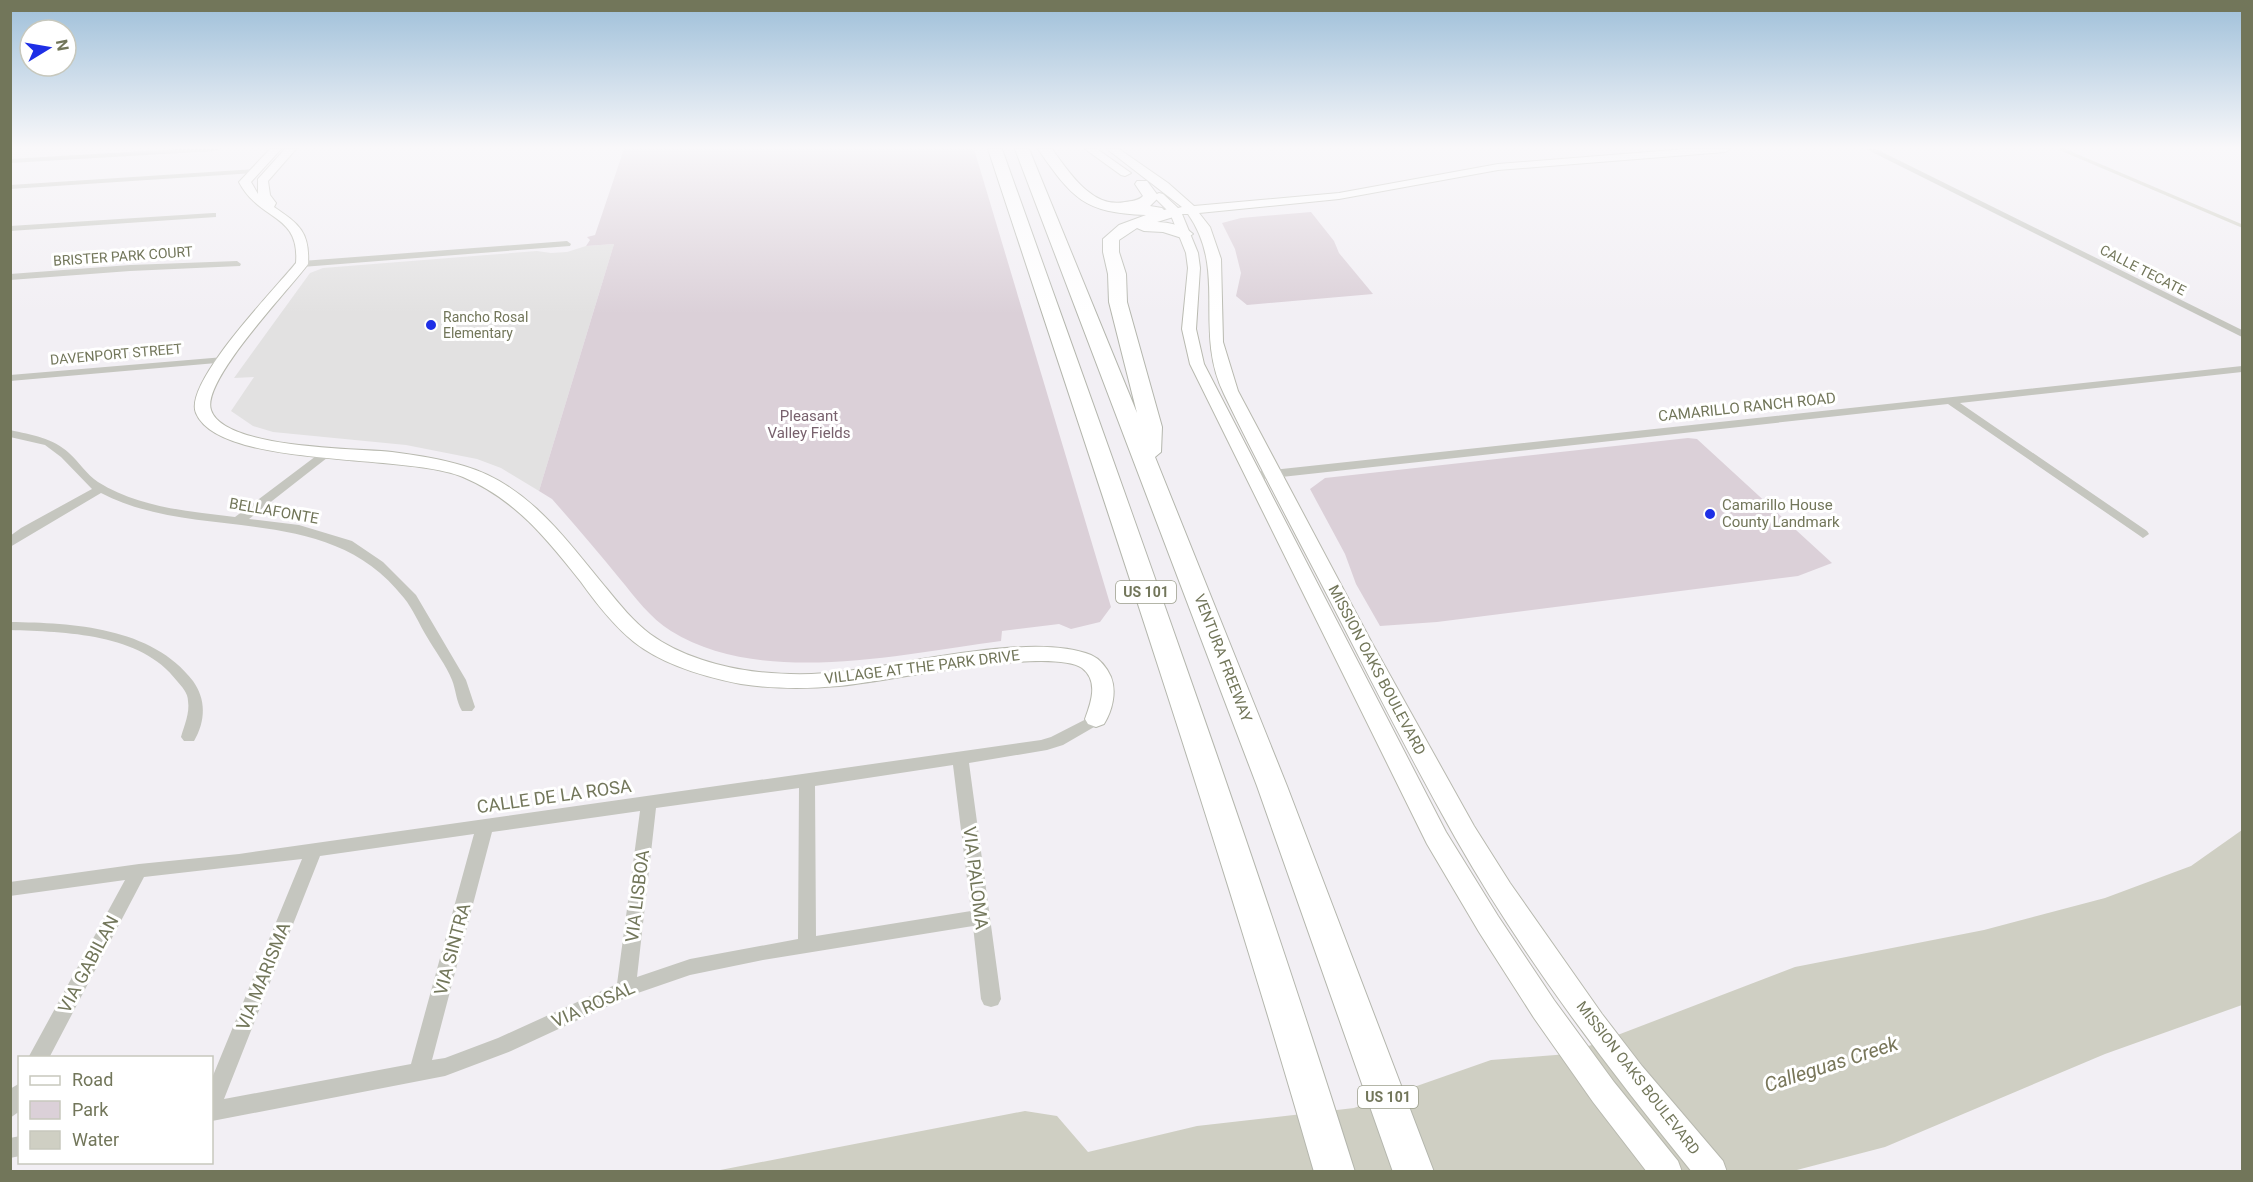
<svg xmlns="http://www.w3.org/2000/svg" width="2253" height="1182" font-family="Roboto,sans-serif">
<rect width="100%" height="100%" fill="#f2eff4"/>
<path fill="#e2e1e1" d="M614,244L539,491L501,468L477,459L406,445L273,432L253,426L231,411L254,377L234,378L310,273L323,268L537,251L551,253L567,252L586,246Z"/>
<g fill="#dbd0d8">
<path d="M624,149H974L1111,607L1100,622L1071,629L1059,624L1002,631L1001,641C902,654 761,687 671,631C650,618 635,597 620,579C598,552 575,525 552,499L539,491L614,244L586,246L590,240L587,237L595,235Z"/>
<path d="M1311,212L1334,241L1339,253L1373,294L1247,305L1236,296L1241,273L1235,249L1222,223L1241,218Z"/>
<path d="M1688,438L1697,439L1832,563L1798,576L1437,622L1380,626L1356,584L1345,554L1310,489L1325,478Z"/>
</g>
<path fill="#cfcfc3" d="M2242,830V1005L2105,1054L1885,1147L1793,1171L710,1172L1025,1111L1057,1116L1088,1152L1197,1126L1354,1108L1491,1060L1568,1054L1795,967L1984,930L2105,898L2191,866Z"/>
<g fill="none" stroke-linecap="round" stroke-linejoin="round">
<path stroke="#cfcfc3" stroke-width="3" d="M2061,149L2242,226"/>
<g stroke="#b8b9af" stroke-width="2">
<g id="secondary">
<path d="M270,149H281L251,182L258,194V179L285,149H296L268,181L270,195L276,203L274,207C299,224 310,232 308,264C289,290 201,381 211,410C224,449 355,448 392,452C416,455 441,459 464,466C529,485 566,540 607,589C620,605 633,621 650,634C680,656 722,668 759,672C788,675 818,675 846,671C909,664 1034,632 1091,655C1100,659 1107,668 1111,677C1117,692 1112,711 1104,724L1096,727L1088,724L1085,719C1091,703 1099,681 1082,668C1050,646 885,682 839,686C807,689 773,689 741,684C705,677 663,665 634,642C613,625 596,603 581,582C547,539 515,499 463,477C407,453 219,469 196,413C183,383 275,289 296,263C300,213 260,222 239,182Z"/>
<path d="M1085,149H1097L1131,173L1125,176L1121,175Z"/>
<path d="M1107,149H1119L1168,183L1194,206L1339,193L1498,164L1686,149H1730L1725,152L1498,170L1339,199L1199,213L1210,227L1221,259L1223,342L1238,391L1372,643L1474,826L1510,883L1602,1014L1642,1066L1723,1161L1727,1172H1692C1606,1066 1523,957 1456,839C1409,756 1366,670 1322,585C1289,522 1255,458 1224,394C1193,330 1228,271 1188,214H1182L1198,253L1200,268L1196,329L1204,364L1446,832L1498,916L1554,1000L1614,1082L1678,1161L1682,1172H1647L1593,1102L1534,1018L1479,932L1427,844L1190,364L1182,329L1188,268L1186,253L1170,213L1153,196L1159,193L1163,194L1178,208L1182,207Z"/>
</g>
</g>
<g stroke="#b4b6ad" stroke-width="2">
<g id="highway">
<path d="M988,149H1002C1123,489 1247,828 1355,1172H1314C1215,828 1100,489 988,149Z"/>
<path d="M1015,149H1029L1137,413L1109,302L1108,274L1103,252V239L1119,225L1146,215C1084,213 1072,198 1038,149H1052C1069,172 1092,209 1125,202C1132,201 1138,201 1143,196L1135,184L1137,181H1147L1159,197L1150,206L1162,208L1164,210L1175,207L1183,212L1180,215L1157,222C1169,222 1185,226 1193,234L1185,239L1163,232L1144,231L1137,228L1119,240V252L1126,274L1127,302L1162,427L1161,452L1155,457L1287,786L1434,1172H1393L1257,786Z"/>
</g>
</g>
<g fill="#c5c6bf" fill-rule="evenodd">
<path d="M178,149H219L215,151L10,163V159Z"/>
<path d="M1866,149H1876L2242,330V337Z"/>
<path d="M257,169V173H254L10,189V185Z"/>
<path d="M213,213H216V217L10,231V226Z"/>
<path d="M567,241L571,244L570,246L302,267L298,264L302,261Z"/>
<path d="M237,261L241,264L240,266L130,271L10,280V274L130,265Z"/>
<path d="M224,357L229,360L228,362L10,381V375Z"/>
<path d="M2242,366V372L1960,403L2147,531L2149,534L2143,538L1948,404L1254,480L1248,476L1254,472Z"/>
<path d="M10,430C32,435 53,438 69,453C79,462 87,475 98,482C140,508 188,511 235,517L324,450H332L334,452L332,454L249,519L299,525L352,541L383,562L416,595L466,680L475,707L472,711H462C456,701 456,690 452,680C446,665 435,651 427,637C419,624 413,609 404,598C327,499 199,544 101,493L10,547V536L21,528L92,489L61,457L45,445L10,437Z"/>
<path d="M10,622C73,623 152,627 193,681C206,699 206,721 194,741H184L181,737C184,726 190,713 188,701C188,693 182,687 177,681C141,633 65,632 10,630Z"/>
<path d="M1096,714L1101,715L1104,719L1101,723L1063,745L1047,750L969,763L1001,999L998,1005L991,1007L984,1005L981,999L973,926L763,960L690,975L632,995L511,1051L445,1076L212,1121V1078L302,859L144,877L49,1058H28L125,880L10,896V882L139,864L239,854L1041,740L1051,737ZM953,765L971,911L816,936L815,786ZM799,788L798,939L690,959L637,977L656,808ZM640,811L617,984L498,1038L445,1058L432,1060L492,832ZM474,834L411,1064L224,1099L320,856Z"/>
<path d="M20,1083V1111L10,1118V1089Z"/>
<path d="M20,1136V1156L10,1158V1138Z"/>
</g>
<use href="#secondary" fill="#fff" fill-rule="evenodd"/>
<use href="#highway" fill="#fff" fill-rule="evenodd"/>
</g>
<linearGradient id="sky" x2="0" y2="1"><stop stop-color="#9ebfd9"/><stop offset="0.47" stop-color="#f9f8fa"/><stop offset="1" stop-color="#f9f8fa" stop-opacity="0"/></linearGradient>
<rect width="2253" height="314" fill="url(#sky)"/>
<g fill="#1e2fe6" stroke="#fff" stroke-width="2">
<circle cx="431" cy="325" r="6"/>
<circle cx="1710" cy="514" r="6"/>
</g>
<g text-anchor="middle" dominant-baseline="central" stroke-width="6" stroke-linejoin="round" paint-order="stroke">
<g font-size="14" fill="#72765a" stroke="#fff">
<text transform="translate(123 256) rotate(-4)">BRISTER PARK COURT</text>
<text transform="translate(2143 270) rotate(27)">CALLE TECATE</text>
<text transform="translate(116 354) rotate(-5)">DAVENPORT STREET</text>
</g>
<g font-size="14" fill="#72765a" stroke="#fff" text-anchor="start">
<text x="443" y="317">Rancho Rosal<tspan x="443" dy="16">Elementary</tspan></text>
</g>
<g fill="#fff" stroke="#9c9f8c" stroke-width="1.5">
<rect x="1116" y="581" width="60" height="22" rx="4.5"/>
<rect x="1358" y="1086" width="60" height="22" rx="4.5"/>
</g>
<g font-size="14" font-weight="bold" fill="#72765a">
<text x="1146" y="592">US 101</text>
<text x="1388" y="1097">US 101</text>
</g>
<g font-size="15" fill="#72765a" stroke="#fff">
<text transform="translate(1747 407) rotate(-6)">CAMARILLO RANCH ROAD</text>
<text transform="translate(274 511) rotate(10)">BELLAFONTE</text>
<text transform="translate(1223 658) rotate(69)">VENTURA FREEWAY</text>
<text transform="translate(922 667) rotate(-7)">VILLAGE AT THE PARK DRIVE</text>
<text transform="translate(1377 670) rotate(62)">MISSION OAKS BOULEVARD</text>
<text transform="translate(1638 1078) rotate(52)">MISSION OAKS BOULEVARD</text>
</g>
<g font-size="15" fill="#78616d" stroke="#fff">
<text x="809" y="416">Pleasant<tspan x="809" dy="17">Valley Fields</tspan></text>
</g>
<g font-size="15" fill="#72765a" stroke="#fff" text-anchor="start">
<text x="1722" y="505">Camarillo House<tspan x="1722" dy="17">County Landmark</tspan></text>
</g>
<g font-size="18" fill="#72765a" stroke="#fff">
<text transform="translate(554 796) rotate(-8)">CALLE DE LA ROSA</text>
<text transform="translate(976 878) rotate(83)">VIA PALOMA</text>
<text transform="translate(637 896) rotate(-83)">VIA LISBOA</text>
<text transform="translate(452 949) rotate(-75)">VIA SINTRA</text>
<text transform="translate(88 964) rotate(-62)">VIA GABILAN</text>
<text transform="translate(263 976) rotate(-68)">VIA MARISMA</text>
<text transform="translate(593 1004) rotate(-24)">VIA ROSAL</text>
</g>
<g font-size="20" font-style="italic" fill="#787659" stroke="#fff">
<text transform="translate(1831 1064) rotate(-18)">Calleguas Creek</text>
</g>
</g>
<rect width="2253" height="1182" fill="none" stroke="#72765a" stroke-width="24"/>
<rect x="18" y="1056" width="195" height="108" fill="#ffffff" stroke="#c7c8bd" stroke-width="1.5"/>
<rect x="30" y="1076" width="30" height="9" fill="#ffffff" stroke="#c7c8bd" stroke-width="1.5"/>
<text x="72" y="1086" font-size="18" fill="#72765a">Road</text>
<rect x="30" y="1101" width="30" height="18" fill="#dbd0d8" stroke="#c7c8bd" stroke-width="1.5"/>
<text x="72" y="1116" font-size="18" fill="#72765a">Park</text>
<rect x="30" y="1131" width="30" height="18" fill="#cfcfc3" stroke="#c7c8bd" stroke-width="1.5"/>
<text x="72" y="1146" font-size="18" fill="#72765a">Water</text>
<g transform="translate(48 48) rotate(79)"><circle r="28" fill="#ffffff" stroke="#c7c8bd" stroke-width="1.5"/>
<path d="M0-4.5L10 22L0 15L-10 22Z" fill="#1e2fe6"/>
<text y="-9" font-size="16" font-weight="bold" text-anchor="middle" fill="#72765a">N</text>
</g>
</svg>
